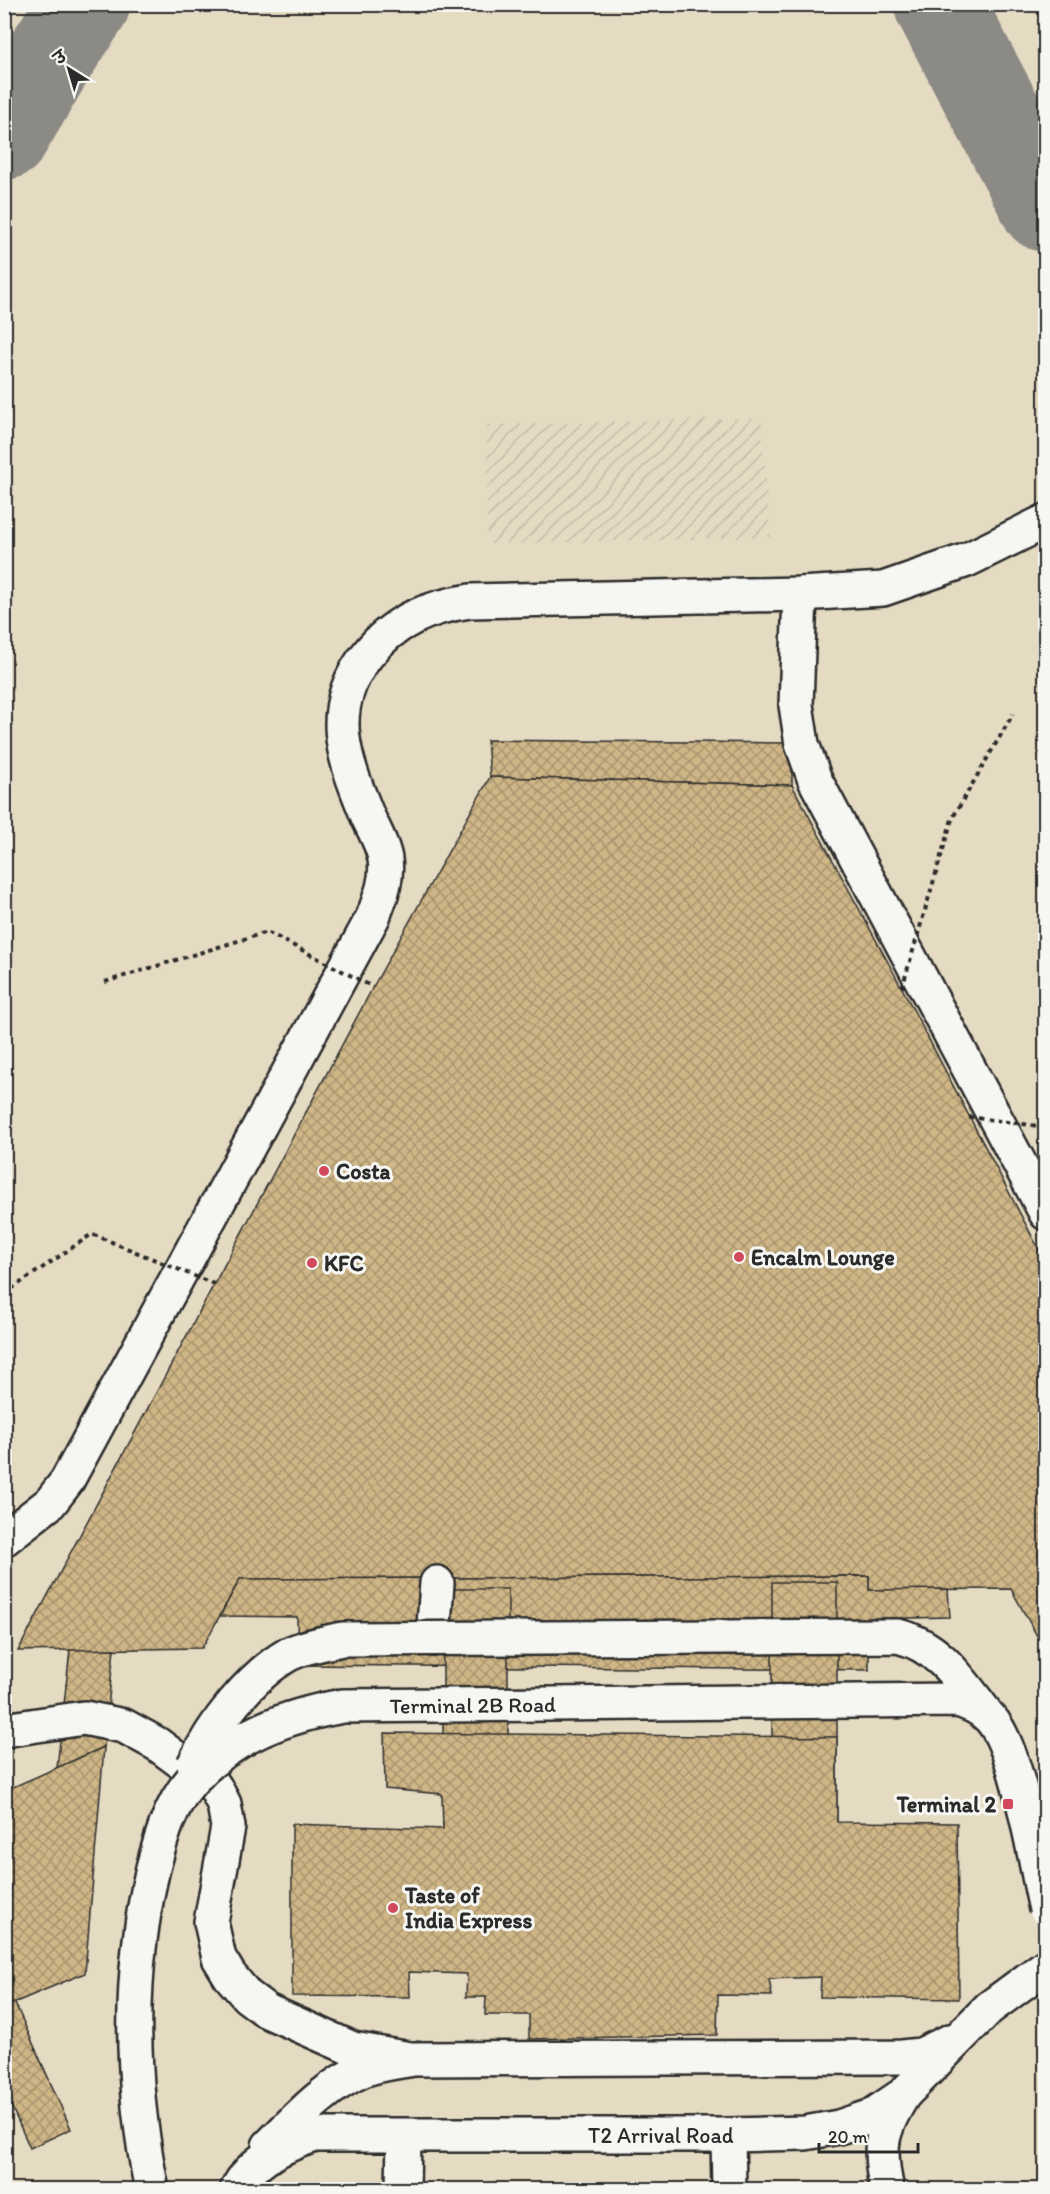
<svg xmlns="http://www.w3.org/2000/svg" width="1050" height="2194" font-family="Itim,'Playpen Sans Deva',sans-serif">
<defs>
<pattern id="industrial-furrows" width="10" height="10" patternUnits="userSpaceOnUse" patternTransform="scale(1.5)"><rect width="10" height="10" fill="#e5dac2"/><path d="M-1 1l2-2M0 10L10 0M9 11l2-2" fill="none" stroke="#c5bba7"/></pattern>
<pattern id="building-cross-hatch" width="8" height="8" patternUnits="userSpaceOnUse" patternTransform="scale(1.5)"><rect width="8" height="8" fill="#cfb686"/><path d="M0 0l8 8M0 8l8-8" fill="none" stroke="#a8946e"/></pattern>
</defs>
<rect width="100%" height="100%" fill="#eee9dc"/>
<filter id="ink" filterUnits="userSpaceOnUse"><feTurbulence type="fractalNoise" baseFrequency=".0167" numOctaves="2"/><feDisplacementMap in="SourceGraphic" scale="12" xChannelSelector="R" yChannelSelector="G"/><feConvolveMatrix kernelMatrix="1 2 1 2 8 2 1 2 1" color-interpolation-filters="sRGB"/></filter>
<g filter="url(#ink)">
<path fill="#e5dac2" d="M5,5H1045V2189L5,2190Z"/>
<path fill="url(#industrial-furrows)" d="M761,418L770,537L487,544V425Z"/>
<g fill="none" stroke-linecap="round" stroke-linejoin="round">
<g stroke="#8c8a84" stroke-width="90">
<path d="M939,4L1046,207"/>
<path d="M4,135L50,57L85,4"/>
</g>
</g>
<g fill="url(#building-cross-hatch)" stroke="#2b2b2b" stroke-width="1.5">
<path d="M487,740L792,743V785L490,777Z"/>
<path d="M490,777L792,785L902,988L1046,1263V1652L1011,1589L869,1590V1576L240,1579L202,1648L18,1651L373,987Z"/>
<path d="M869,1576V1590L948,1589L950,1617L869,1619V1670L298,1665L297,1617L220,1616L240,1579Z"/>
<path d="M772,1582H837V1822L772,1823Z"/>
<rect x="443" y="1589" width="65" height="240"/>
<path d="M114,1649L104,1747L57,1768L70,1650Z"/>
<path d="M384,1733L837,1737V1822L957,1823L959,1999L820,1997L821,1977L769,1979L772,1996L718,1995L717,2035L529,2039V2015H485L486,1997H466L467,1974L409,1972L410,1997L292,1996V1824L443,1829L442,1794L385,1789Z"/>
<path d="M104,1747L85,1973L4,2007V1791Z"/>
<path d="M15,2003L71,2129L30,2148L4,2090V2007Z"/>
</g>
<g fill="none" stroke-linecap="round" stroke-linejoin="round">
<g stroke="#2b2b2b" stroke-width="38">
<g id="minor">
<path d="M800,594L796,705L802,744L815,780L1046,1213"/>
<path d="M4,1539L50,1503L67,1481L373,917C380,898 388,880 385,859C383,845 374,830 368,817C344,758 324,709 368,654C394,621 429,607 470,601L800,594L883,589L967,560L1046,521"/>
<path d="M433,1639L437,1583"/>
<path d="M4,1730L84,1718L124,1726L157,1744L215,1787L224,1804L228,1827L211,1922L219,1958L230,1976L247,1996L267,2011L353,2049L410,2059"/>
<path d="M728,2135L729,2190"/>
<path d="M403,2190L404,2136"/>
</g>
</g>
<g stroke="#2b2b2b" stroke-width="38">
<g id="major">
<path d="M269,2146C296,2119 327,2085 363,2070C379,2064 397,2062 414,2059L902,2057L921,2055L950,2041"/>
<path id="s1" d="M237,2190C251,2160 286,2144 315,2135H728L805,2133L839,2127L872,2116L903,2095L989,2008L1046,1966"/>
<path d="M887,2190C878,2149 880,2132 902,2097"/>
</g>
</g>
<use href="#minor" stroke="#f6f6f2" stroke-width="33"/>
<use href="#major" stroke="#f6f6f2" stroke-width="33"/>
<g stroke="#2b2b2b" stroke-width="38" stroke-linecap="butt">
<g id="major-bridge">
<path d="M194,1765C212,1726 250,1676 289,1654C305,1646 324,1643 342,1639L898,1636C939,1646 960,1680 985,1712"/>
<path id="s2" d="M152,2190C130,2083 128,1973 153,1868C161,1838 170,1805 191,1781C232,1736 285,1716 343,1706L958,1700C970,1704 980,1708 990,1718C1019,1750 1035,1864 1046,1909"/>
</g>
</g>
<g stroke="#2b2b2b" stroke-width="4" stroke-dasharray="4.5 4.5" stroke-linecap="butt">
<path d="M105,982L267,932L373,987"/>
<path d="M902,988L952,819L1013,714"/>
<path d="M969,1117L1046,1127"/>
<path d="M4,1294L92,1234L214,1284"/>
</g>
<use href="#major-bridge" stroke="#f6f6f2" stroke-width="33"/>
</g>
</g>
<g fill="#d1495b" stroke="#f6f6f2" stroke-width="2">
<circle cx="324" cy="1171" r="6"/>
<circle cx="739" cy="1257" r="6"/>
<circle cx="312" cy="1263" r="6"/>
<rect x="1002" y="1798" width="12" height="12" rx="3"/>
<circle cx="393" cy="1908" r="6"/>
</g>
<g text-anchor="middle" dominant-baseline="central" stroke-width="6" stroke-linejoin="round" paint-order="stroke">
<g font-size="22" font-weight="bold" fill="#2b2b2b" stroke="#f6f6f2" text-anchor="start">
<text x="336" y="1171">Costa</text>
<text x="751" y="1257">Encalm Lounge</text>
<text x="324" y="1263">KFC</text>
<text x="996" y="1804" text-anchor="end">Terminal 2</text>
<text x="405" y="1895">Taste of<tspan x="405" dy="25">India Express</tspan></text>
</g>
<g font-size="22" fill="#2b2b2b" stroke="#f6f6f2">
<text stroke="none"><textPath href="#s2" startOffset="723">Terminal 2B Road</textPath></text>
<text stroke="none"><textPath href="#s1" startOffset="444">T2 Arrival Road</textPath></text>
</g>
</g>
<rect width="1050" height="2194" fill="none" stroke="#f6f6f2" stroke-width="24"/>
<rect x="12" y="12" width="1026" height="2170" fill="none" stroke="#2b2b2b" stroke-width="2" filter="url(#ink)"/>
<g transform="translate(69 69) rotate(323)" stroke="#f6f6f2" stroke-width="4.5" paint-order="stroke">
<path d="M0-4.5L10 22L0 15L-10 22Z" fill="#2b2b2b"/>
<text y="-9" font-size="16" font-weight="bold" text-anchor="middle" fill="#2b2b2b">उ</text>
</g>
<path d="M819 2143v9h99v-9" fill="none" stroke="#2b2b2b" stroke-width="3"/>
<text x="828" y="2143" font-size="18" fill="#2b2b2b" stroke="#f6f6f2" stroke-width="4.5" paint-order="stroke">20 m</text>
</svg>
